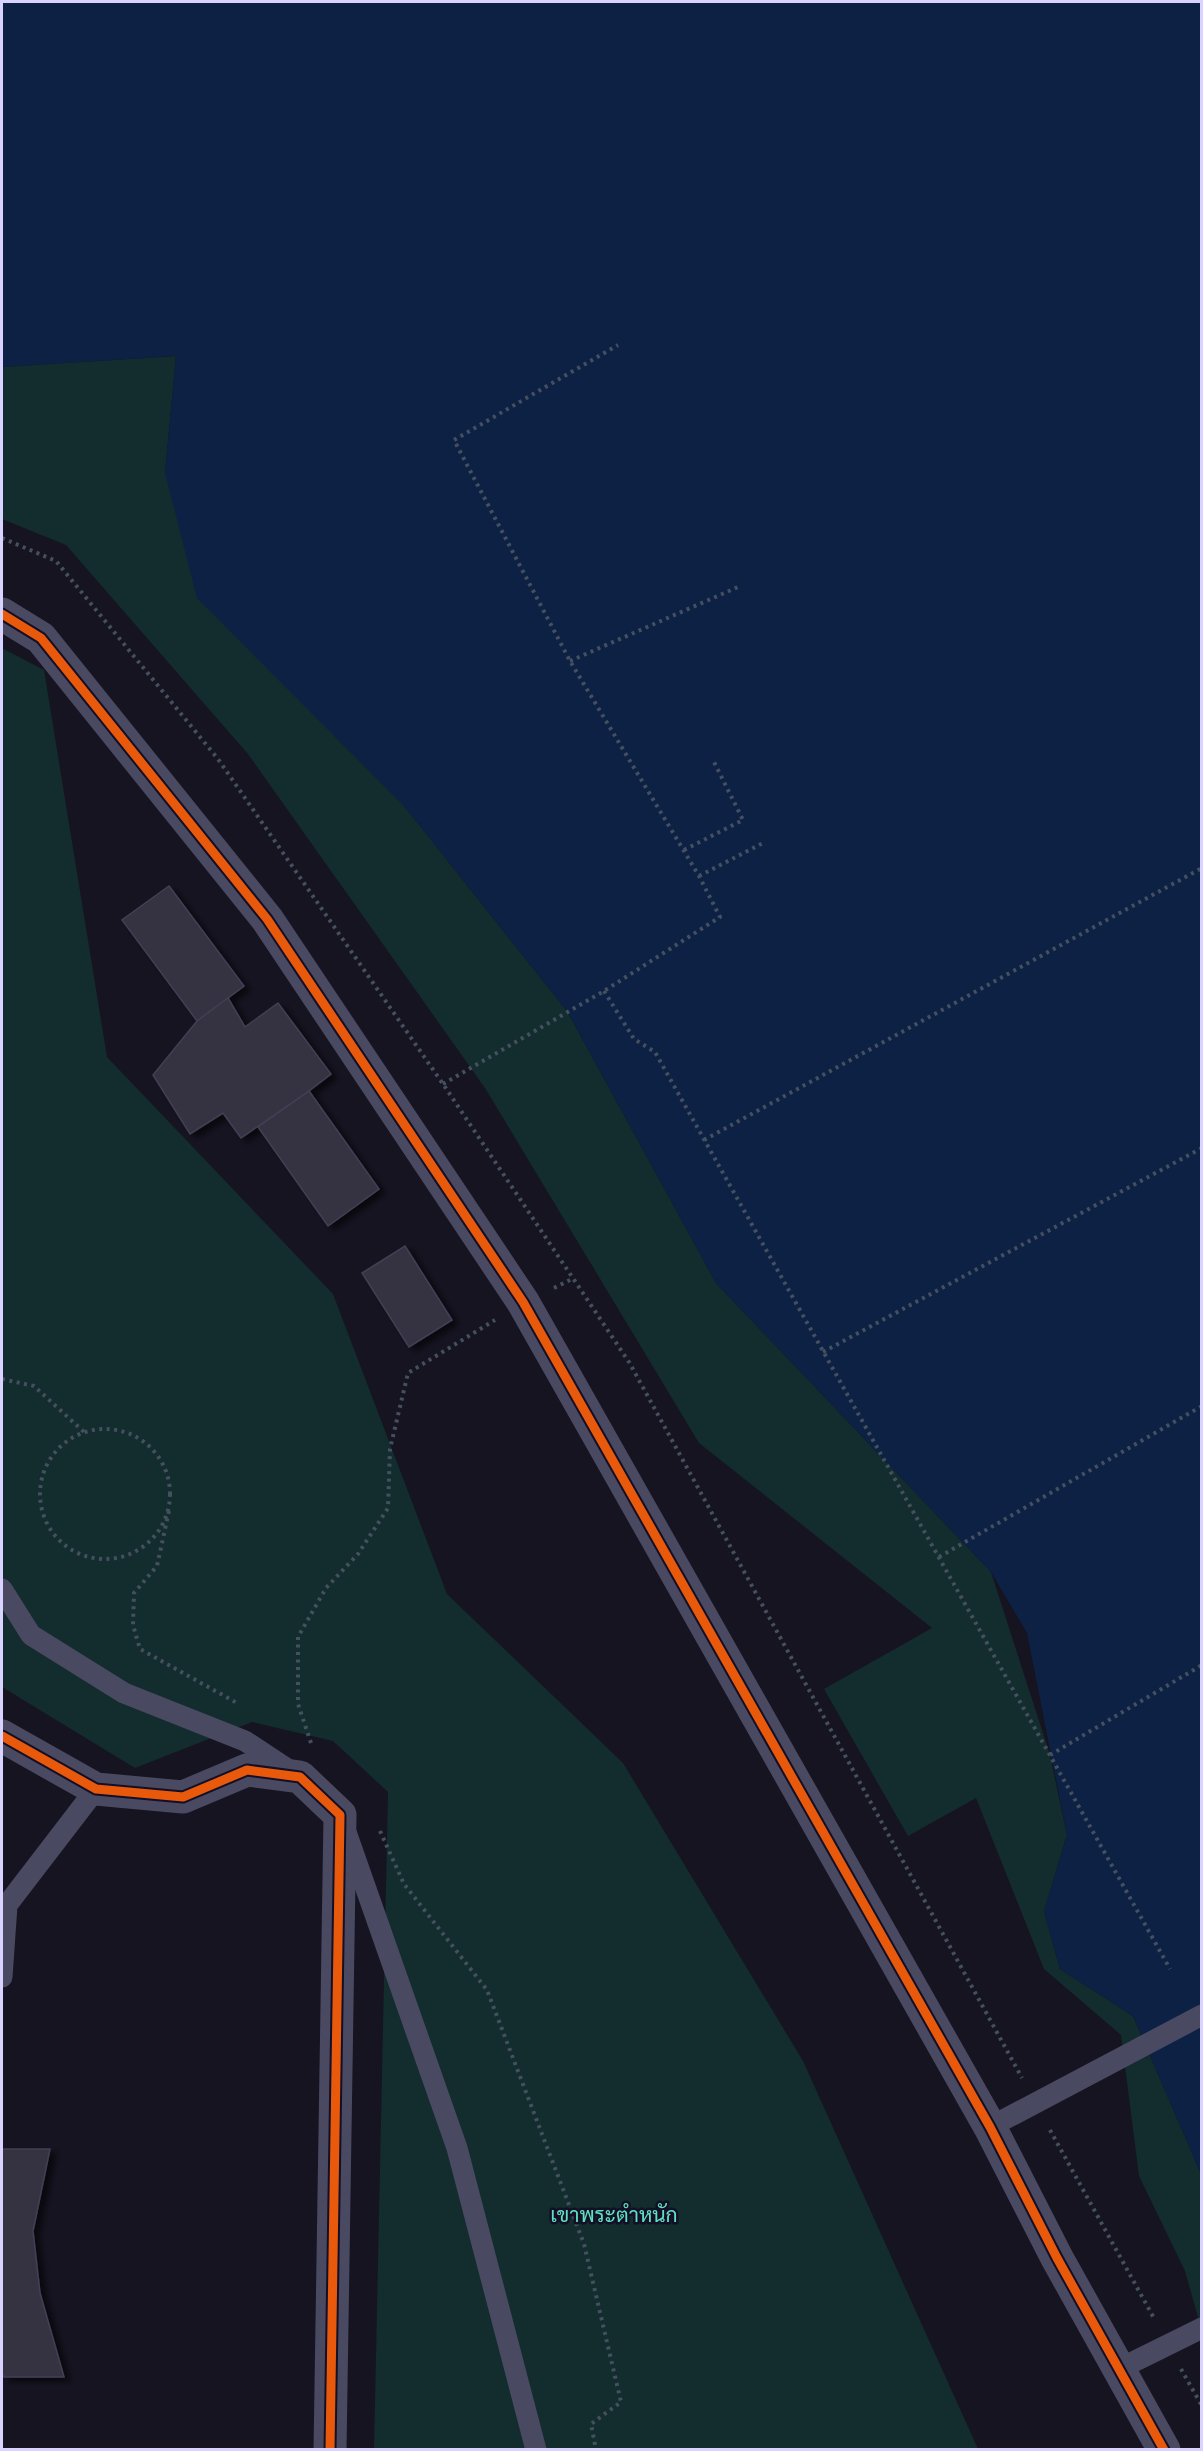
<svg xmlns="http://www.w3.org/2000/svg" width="1203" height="2451" font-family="'Nunito Sans',Sarabun,sans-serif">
<defs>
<filter id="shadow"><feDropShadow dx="6" dy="4" stdDeviation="3" flood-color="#0009"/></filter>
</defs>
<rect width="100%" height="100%" fill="#161421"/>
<g fill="#132c2d">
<path d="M176,356L165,473L405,807L567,1011L716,1283L991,1572L1050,1755L1067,1835L1044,1911L1060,1969L1133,2016L1201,2174V2328L1185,2271L1139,2176L1121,2035L1044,1969L976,1798L908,1836L824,1689L932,1628L699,1443L485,1088L248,754L66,545L2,519V367Z"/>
<path d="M2,648L44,670L107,1057L333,1294L447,1594L623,1763L803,2061L978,2449H374L388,1792L333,1741L252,1722L135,1768L2,1687Z"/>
</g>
<path fill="#0d2144" d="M2,2H1201V2174L1133,2016L1060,1969L1044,1911L1067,1835L1027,1633L991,1572L716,1283L567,1011L405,807L197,598L165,473L176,356L2,367Z"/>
<g fill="#343243" stroke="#433f54" stroke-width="1.5" filter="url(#shadow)">
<path d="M169,886L244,986L197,1021L122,920Z"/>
<path d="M228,998L245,1027L278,1003L331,1074L309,1091L241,1138L223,1113L190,1134L153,1075L197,1021Z"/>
<path d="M309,1091L379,1189L328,1226L258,1127Z"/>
<path d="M405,1246L452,1320L409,1347L362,1273Z"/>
<path d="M2,2149H50L33,2231L40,2293L64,2377H4L2,2373Z"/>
</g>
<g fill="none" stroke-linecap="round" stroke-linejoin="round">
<g stroke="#44505f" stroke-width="4" stroke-dasharray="3 4.5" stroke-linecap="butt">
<path d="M2,538L56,561L218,759L443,1084L629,1362L1022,2078"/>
<path d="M570,661L738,587"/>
<path d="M684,850L743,820L714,762"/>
<path d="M699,876L763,843"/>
<path d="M604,991L634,1039L655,1052L1170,1969"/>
<path d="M443,1084L604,991L720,917L699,876L570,661L454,440L618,345"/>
<path d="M704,1140L1202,868"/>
<path d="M554,1288L572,1279"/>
<path d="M823,1352L1202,1148"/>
<path d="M2,1379L34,1386L84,1432"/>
<circle cx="105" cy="1494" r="65"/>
<path d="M169,1511L157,1566L134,1593L133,1625L140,1649L237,1703"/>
<path d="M939,1557L1202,1406"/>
<path d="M311,1743L298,1704V1637L326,1588L358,1554L388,1508L390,1449L408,1373L495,1320"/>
<path d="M1050,1755L1202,1665"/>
<path d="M380,1831L404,1884L487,1990L584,2244L621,2402L591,2424L596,2450"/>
<path d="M1050,2130L1155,2320"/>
<path d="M1181,2369L1202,2406"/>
</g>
<g stroke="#4a4962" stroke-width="21">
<path d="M2,1589L31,1635L124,1693L245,1741L292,1772"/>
<path d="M346,1832L457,2148L536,2450"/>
<path d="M2,1977L7,1905L96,1789"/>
<path d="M990,2127L1202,2015"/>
<path d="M1119,2369L1202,2328"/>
</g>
<g stroke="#4a4962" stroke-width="33">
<path d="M2,614L41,638L267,919L523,1302L990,2127L1057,2258L1164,2450"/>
<path d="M2,1736L96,1789L183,1797L247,1770L300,1777L340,1815L330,2450"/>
</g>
<g stroke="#130f26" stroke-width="13">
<g id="cycleway">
<path d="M2,614L41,638L267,919L523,1302L990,2127L1057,2258L1164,2450"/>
<path d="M2,1736L96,1789L183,1797L247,1770L300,1777L340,1815L330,2450"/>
</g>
</g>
<use href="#cycleway" stroke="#e8590c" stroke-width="9"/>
</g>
<g text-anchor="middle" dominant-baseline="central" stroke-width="5" stroke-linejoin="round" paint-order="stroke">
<g font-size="21" fill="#5fe0c0" stroke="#130f26">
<text x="614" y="2215">เขาพระตำหนัก</text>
</g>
</g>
<rect width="1203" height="2451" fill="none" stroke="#d9d4ff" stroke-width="6"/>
</svg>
